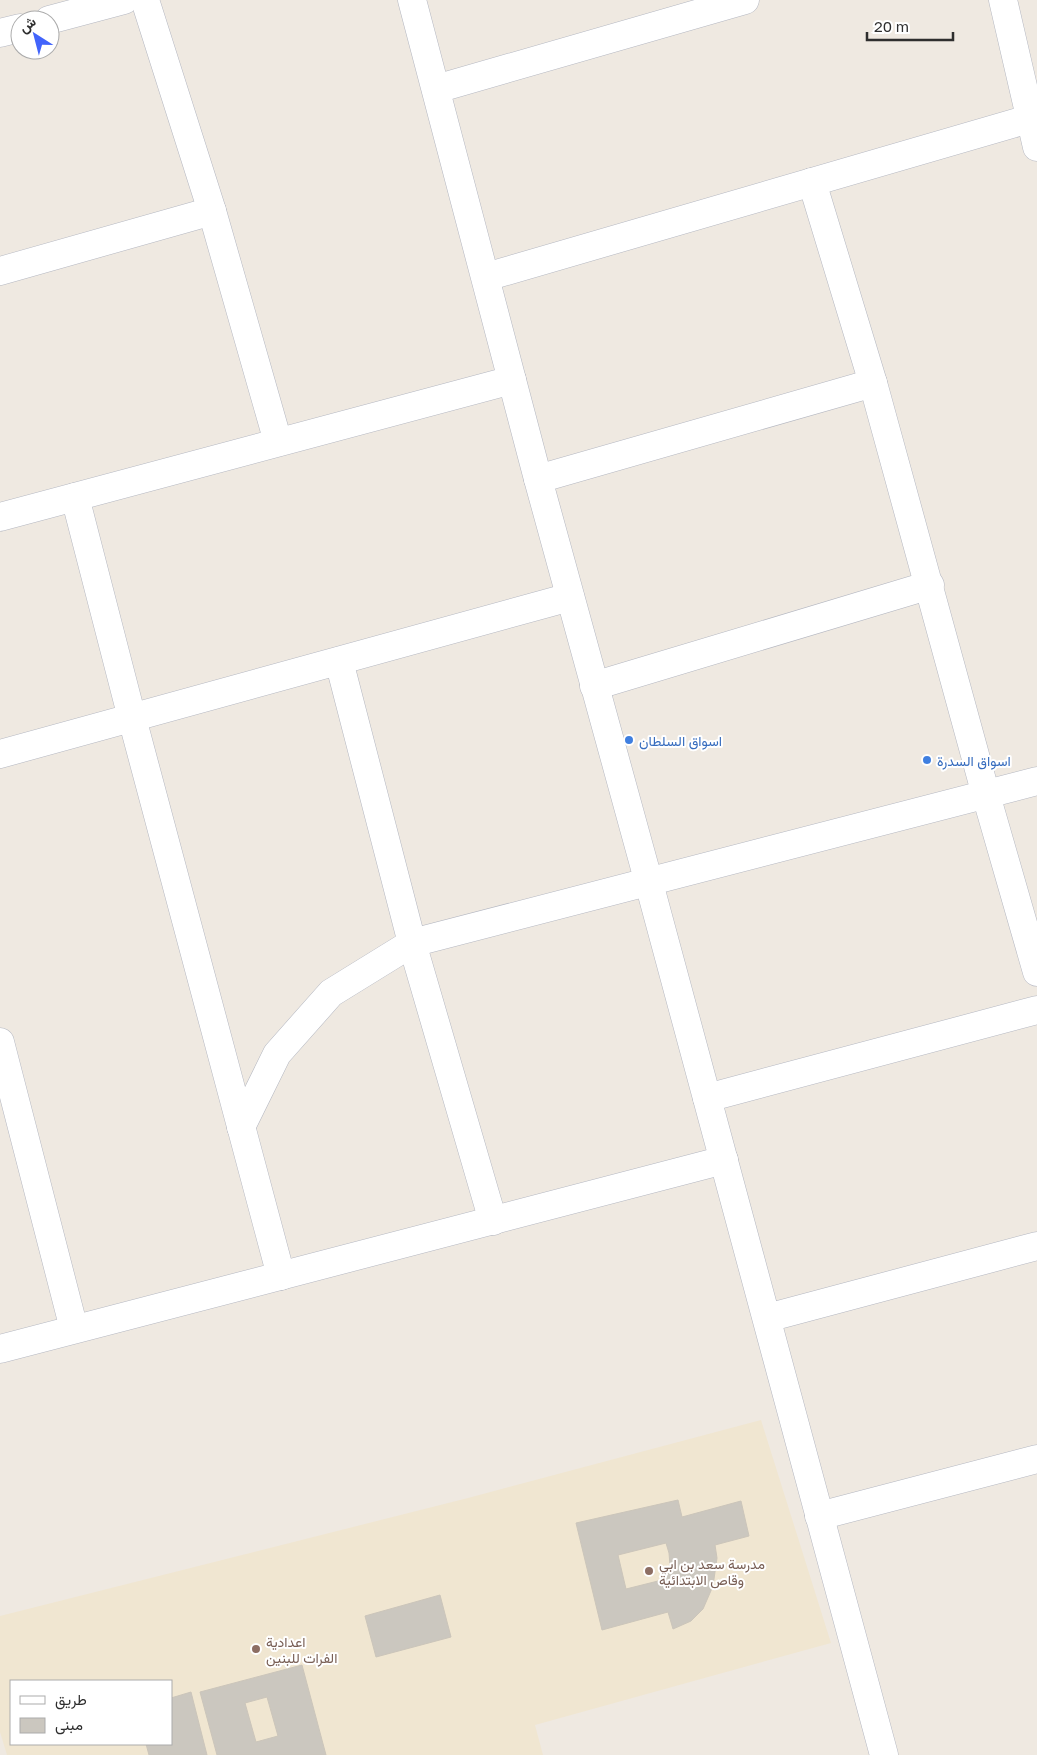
<svg xmlns="http://www.w3.org/2000/svg" width="1037" height="1755" font-family="'Golos Text',Vazirmatn,sans-serif">
<rect width="100%" height="100%" fill="#efe9e1"/>
<path fill="#f0e6d1" fill-rule="evenodd" d="M761,1420L831,1643L535,1725L543,1755H7L0,1732V1616L468,1498ZM11,1681H171V1744H11Z"/>
<g fill="#cbc7bf" stroke="#cbc5ba" fill-rule="evenodd">
<path d="M678,1500L682,1517L741,1501L749,1536L715,1545L717,1558L713,1586L703,1609L691,1621L673,1629L668,1612L602,1630L576,1523ZM666,1543L669,1553L670,1565L666,1579L626,1589L618,1555Z"/>
<path d="M440,1595L451,1637L376,1657L365,1616Z"/>
<path d="M302,1665L326,1755H217L200,1692ZM267,1697L278,1736L256,1742L245,1703Z"/>
<path d="M191,1692L207,1755H149L146,1744H171V1698Z"/>
</g>
<g fill="none" stroke-linecap="round" stroke-linejoin="round">
<g stroke="#b4b7c1" stroke-width="29">
<g id="minor">
<path d="M145,0L212,211L278,442"/>
<path d="M412,0L538,479L649,883L884,1755"/>
<path d="M49,20L124,0"/>
<path d="M0,33L20,28"/>
<path d="M436,89L745,0"/>
<path d="M812,182L873,383L986,795L1037,972"/>
<path d="M0,271L212,211"/>
<path d="M486,277L1029,119"/>
<path d="M538,479L873,383"/>
<path d="M75,497L132,718L281,1276"/>
<path d="M0,517L512,380"/>
<path d="M339,661L412,943L493,1221"/>
<path d="M594,686L930,585"/>
<path d="M0,754L570,597"/>
<path d="M0,1042L74,1329"/>
<path d="M707,1098L1037,1010"/>
<path d="M241,1127L277,1054L331,993L412,943L1037,781"/>
<path d="M767,1318L1037,1246"/>
<path d="M0,1349L724,1160"/>
<path d="M819,1516L1037,1459"/>
</g>
</g>
<g stroke="#b4b7c1" stroke-width="29">
<path id="secondary" d="M1003,0L1037,147"/>
</g>
<use href="#minor" stroke="#fff" stroke-width="28"/>
<use href="#secondary" stroke="#fff" stroke-width="28"/>
</g>
<g fill="#3f7fe0" stroke="#fff" stroke-width="2">
<circle cx="629" cy="740" r="5"/>
<circle cx="927" cy="760" r="5"/>
</g>
<g fill="#8d6e63" stroke="#fff" stroke-width="2">
<circle cx="649" cy="1571" r="5"/>
<circle cx="256" cy="1649" r="5"/>
</g>
<g text-anchor="middle" dominant-baseline="central" stroke-width="4" stroke-linejoin="round" paint-order="stroke">
<g font-size="14" fill="#366cbe" stroke="#fff" text-anchor="start">
<text x="639" y="740">اسواق السلطان</text>
<text x="937" y="760">اسواق السدرة</text>
</g>
<g font-size="14" fill="#785e54" stroke="#fff" text-anchor="start">
<text x="659" y="1563">مدرسة سعد بن ابي<tspan x="659" dy="16">وقاص الابتدائية</tspan></text>
<text x="266" y="1641">اعدادية<tspan x="266" dy="16">الفرات للبنين</tspan></text>
</g>
</g>
<rect x="10" y="1680" width="162" height="65" fill="#ffffff" stroke="#ababab"/>
<rect x="20" y="1696" width="25" height="8" fill="#ffffff" stroke="#ababab"/>
<text x="55" y="1705" font-size="15" fill="#2e2e2e">طريق</text>
<rect x="20" y="1718" width="25" height="15" fill="#cbc7bf" stroke="#ababab"/>
<text x="55" y="1730" font-size="15" fill="#2e2e2e">مبنى</text>
<g transform="translate(35 35) rotate(324)"><circle r="24" fill="#ffffff" stroke="#ababab"/>
<path d="M0-4L9 19L0 12L-9 19Z" fill="#4264fb"/>
<text y="-8" font-size="14" font-weight="bold" text-anchor="middle" fill="#2e2e2e">ش</text>
</g>
<path d="M867 32v8h86v-8" fill="none" stroke="#2e2e2e" stroke-width="2.5"/>
<text x="874" y="32" font-size="15" fill="#2e2e2e" stroke="#ffffff" stroke-width="4" paint-order="stroke">20 m</text>
</svg>
